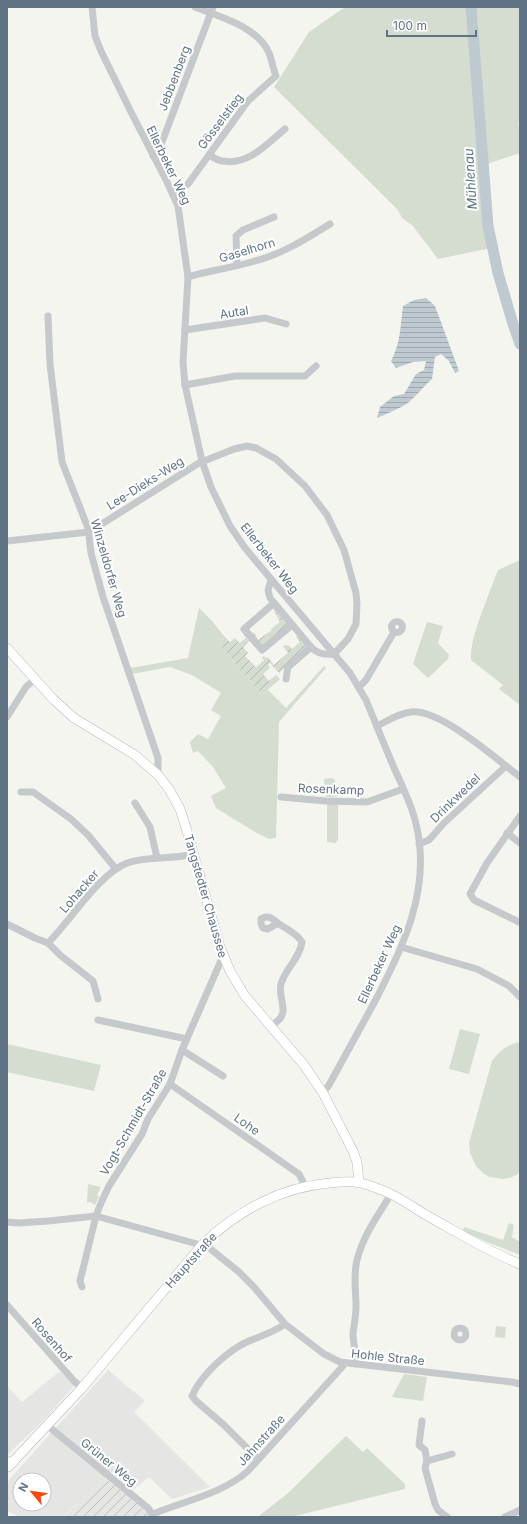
<svg xmlns="http://www.w3.org/2000/svg" width="527" height="1524" font-family="Inter,sans-serif">
<defs>
<pattern id="industrial-furrows" width="10" height="10" patternUnits="userSpaceOnUse"><rect width="10" height="10" fill="#e5e6e3"/><path d="M-1 1l2-2M0 10L10 0M9 11l2-2" fill="none" stroke="#bdbfbe"/></pattern>
<pattern id="garden-furrows" width="10" height="10" patternUnits="userSpaceOnUse"><rect width="10" height="10" fill="#d5dcd0"/><path d="M-1 1l2-2M0 10L10 0M9 11l2-2" fill="none" stroke="#b0b7ae"/></pattern>
<pattern id="water-rules" width="6" height="5" patternUnits="userSpaceOnUse"><rect width="6" height="5" fill="#bfcad0"/><path d="M0 2.5h6" fill="none" stroke="#9fa8ae"/></pattern>
</defs>
<rect width="100%" height="100%" fill="#f5f5f0"/>
<g fill="#e5e6e3" fill-rule="evenodd">
<path d="M108,1370L145,1401L134,1412L210,1487L172,1499L149,1477L134,1489L112,1472L63,1517H20L7,1511V1482ZM20,1480H44V1504H20Z"/>
<path d="M60,1371L74,1386L42,1422L7,1455V1386L22,1402Z"/>
</g>
<path fill="url(#industrial-furrows)" d="M105,1478L144,1508L150,1517H64Z"/>
<g fill="#d5dcd0">
<path d="M345,7H520V121L518,123L520,131V153L487,164L495,245L491,248L438,259L412,225L402,218L398,210L274,87L309,32Z"/>
<path d="M520,560V705L499,689L503,685L471,660C469,639 490,592 498,570Z"/>
<path d="M199,608L212,621L224,636L220,645L262,695L268,690L286,708L324,666L326,668L279,722L276,838L269,839L257,833L216,808L211,796L226,788L213,767L198,751L193,753L190,742L198,734L208,739L221,716L211,710L221,693L192,675L170,667L132,674L130,668L188,658Z"/>
<path d="M427,622L443,626L438,643L449,655L448,659L428,678L413,664Z"/>
<path d="M330,778L334,779L335,781L337,797H326L324,779Z"/>
<path d="M327,804H338V840L335,843L327,842Z"/>
<path d="M460,1029L480,1034L469,1074L449,1069Z"/>
<path d="M520,1042V1173L510,1178L502,1179L490,1177L484,1174L476,1166L470,1153L469,1143L492,1061C500,1050 507,1045 520,1042Z"/>
<path d="M7,1044L101,1065L94,1091L7,1072Z"/>
<path d="M88,1184L101,1187L97,1195L99,1197L95,1205L90,1202L87,1203Z"/>
<path d="M509,1223L514,1225L512,1237L520,1242V1255L487,1242L463,1231L464,1227L503,1240Z"/>
<path d="M496,1326L506,1327L505,1338L495,1337Z"/>
<path d="M404,1374L427,1377L423,1401L392,1397Z"/>
<path d="M346,1436L363,1452L367,1448L405,1484V1489L291,1517H261L260,1515L287,1494Z"/>
</g>
<g fill="url(#garden-furrows)">
<path d="M272,607H274L289,625L262,647L248,628H249L252,633L254,632L258,640L272,630L271,629L280,622Z"/>
<path d="M244,631L251,639L243,647L248,653L245,656L256,667L264,660L262,658L264,656L266,658L268,657L274,665L288,653L283,646L288,645L292,649L300,642L296,637L299,635L307,645L306,649L279,673L270,663L268,665L270,668L263,674L269,681L276,675L280,679L262,695L220,645L224,636L230,642L235,638L240,643L246,638L242,632Z"/>
</g>
<path fill="url(#water-rules)" d="M426,298L435,306L459,371L455,373L449,361L441,354L435,357L432,379C424,386 417,395 409,402C400,409 388,413 377,418L380,407L394,396L404,394L416,374L424,370L426,361L413,362L396,368L391,361C401,342 400,327 403,306L414,300Z"/>
<g fill="none" stroke-linecap="round" stroke-linejoin="round">
<path stroke="#bfcad0" stroke-width="11" d="M471,7L488,226L498,273L513,324L520,344"/>
<g stroke="#b6babe" stroke-width="10">
<g id="major">
<path d="M7,648L53,699L74,718L135,755L158,775L169,789L180,809L187,831L220,947L230,971L245,996L304,1065L323,1093L353,1151L357,1162L359,1183"/>
<path d="M8,1467L82,1388L202,1245C237,1211 281,1187 330,1183C338,1182 347,1181 354,1182C366,1183 379,1189 389,1193C402,1199 414,1208 426,1215C457,1232 487,1251 520,1264"/>
</g>
</g>
<g stroke="#b7babd" stroke-width="12">
<path id="highway" d="M7,1464L12,1462"/>
</g>
<g stroke="#c6c9cc" stroke-width="7">
<path d="M92,7L95,36L101,51L131,112L167,182L178,206L188,277L183,362L185,385L202,461L211,487L230,526L245,548L350,673L366,700C376,724 385,747 395,770C403,788 412,805 416,824C432,888 403,948 374,1003C359,1030 344,1058 329,1085L323,1093"/>
<path d="M209,155C213,157 218,161 223,161C248,166 268,143 285,129"/>
<path d="M153,156L159,150L213,7"/>
<path d="M173,195L188,184L248,101L276,76C273,69 272,60 269,53C257,26 220,17 195,7"/>
<path d="M237,265L236,236L243,230L274,217"/>
<path d="M188,277C210,270 233,268 255,261C282,254 306,239 330,224"/>
<path d="M48,316L50,364L62,462L88,528L91,553L103,597L158,758V775"/>
<path d="M185,330L265,318L286,324"/>
<path d="M185,385L235,376H305L316,366"/>
<path d="M7,541L89,532L199,463L234,449L247,446L256,448L276,459L305,486L327,515L344,550L356,593L357,604L356,624L348,639L334,654C325,655 317,654 311,647L270,598L268,590L271,580"/>
<path d="M274,603L244,629L262,650L292,625"/>
<circle cx="397" cy="627" r="5.5"/>
<path d="M286,679L288,667L311,647"/>
<path d="M359,687L366,680L394,632"/>
<path d="M7,717L26,687L35,679"/>
<path d="M377,726C387,721 399,713 411,712C441,709 496,759 520,777"/>
<path d="M21,792H33L71,819L88,835L116,869"/>
<path d="M281,797L326,801L367,802L403,789"/>
<path d="M135,803L150,827L157,858"/>
<path d="M507,833L520,843"/>
<path d="M419,844L429,840L444,823L506,766"/>
<path d="M519,922L474,900L470,894L487,863L520,816"/>
<path d="M7,924L35,938L48,943C71,920 99,874 127,863C149,855 172,860 194,854"/>
<path d="M48,943L60,955L93,981L98,999"/>
<path d="M401,947L477,969L509,986L520,997"/>
<path d="M98,1020L187,1039"/>
<path d="M270,1026C294,1014 277,1001 281,984C285,969 300,958 302,942C296,933 288,930 279,924C276,922 274,919 271,918C267,916 265,917 261,919V924L263,928L268,929L278,923"/>
<path d="M182,1050L223,1076"/>
<path d="M170,1084L299,1174L303,1182V1187"/>
<path d="M7,1222L19,1223L48,1221L96,1216L208,1247L239,1272L253,1286L285,1324L324,1354L340,1362L512,1382L520,1384"/>
<path d="M82,1287L80,1281L96,1216L101,1203L109,1186L142,1134L148,1119L170,1084L182,1050L223,956"/>
<path d="M7,1305L74,1381L82,1388"/>
<circle cx="460" cy="1334" r="6"/>
<path d="M355,1364C357,1352 353,1344 353,1334C354,1325 356,1315 356,1306C356,1291 353,1275 357,1260C363,1236 378,1215 391,1194"/>
<path d="M422,1421L419,1445L425,1450L427,1461L425,1468L435,1504L438,1510L447,1517"/>
<path d="M48,1426L148,1508L154,1517"/>
<path d="M258,1459L224,1425L196,1401L192,1396C201,1375 228,1350 249,1341C261,1336 274,1332 285,1324"/>
<path d="M427,1461L452,1454"/>
<path d="M153,1514C184,1501 222,1494 248,1471L343,1366L344,1363"/>
<path d="M505,1517L520,1510"/>
</g>
<use href="#major" stroke="#fff" stroke-width="9"/>
<use href="#highway" stroke="#fff" stroke-width="11"/>
</g>
<g text-anchor="middle" dominant-baseline="central" stroke-width="4" stroke-linejoin="round" paint-order="stroke">
<g font-size="12" fill="#607384" stroke="#fff">
<text transform="translate(174 78) rotate(-69)">Jebbenberg</text>
<text transform="translate(220 121) rotate(-53)">Gösselstieg</text>
<text transform="translate(169 165) rotate(64)">Ellerbeker Weg</text>
<text transform="translate(247 250) rotate(-17)">Gaselhorn</text>
<text transform="translate(234 312) rotate(-9)">Autal</text>
<text transform="translate(145 483) rotate(-32)">Lee-Dieks-Weg</text>
<text transform="translate(270 558) rotate(52)">Ellerbeker Weg</text>
<text transform="translate(109 568) rotate(74)">Winzeldorfer Weg</text>
<text transform="translate(331 789) rotate(2)">Rosenkamp</text>
<text transform="translate(455 798) rotate(-44)">Drinkwedel</text>
<text transform="translate(79 891) rotate(-49)">Lohacker</text>
<text transform="translate(206 896) rotate(74)">Tangstedter Chaussee</text>
<text transform="translate(379 964) rotate(-65)">Ellerbeker Weg</text>
<text transform="translate(133 1122) rotate(-60)">Vogt-Schmidt-Straße</text>
<text transform="translate(247 1124) rotate(35)">Lohe</text>
<text transform="translate(191 1260) rotate(-48)">Hauptstraße</text>
<text transform="translate(52 1340) rotate(49)">Rosenhof</text>
<text transform="translate(388 1357) rotate(6)">Hohle Straße</text>
<text transform="translate(261 1440) rotate(-48)">Jahnstraße</text>
<text transform="translate(109 1462) rotate(39)">Grüner Weg</text>
</g>
<g font-size="13" font-style="italic" fill="#5b7782" stroke="#fff">
<text transform="translate(470 179) rotate(-94)">Mühlenau</text>
</g>
</g>
<rect width="527" height="1524" fill="none" stroke="#607384" stroke-width="16"/>
<g transform="translate(32 1492) rotate(299)"><circle r="19" fill="#ffffff" stroke="#bfc7ce"/>
<path d="M0-3L7 15L0 10L-7 15Z" fill="#f44a11"/>
<text y="-6" font-size="11" font-weight="bold" text-anchor="middle" fill="#607384">N</text>
</g>
<path d="M387 30v6h89v-6" fill="none" stroke="#607384" stroke-width="2"/>
<text x="393" y="30" font-size="12" fill="#607384" stroke="#ffffff" stroke-width="3" paint-order="stroke">100 m</text>
</svg>
